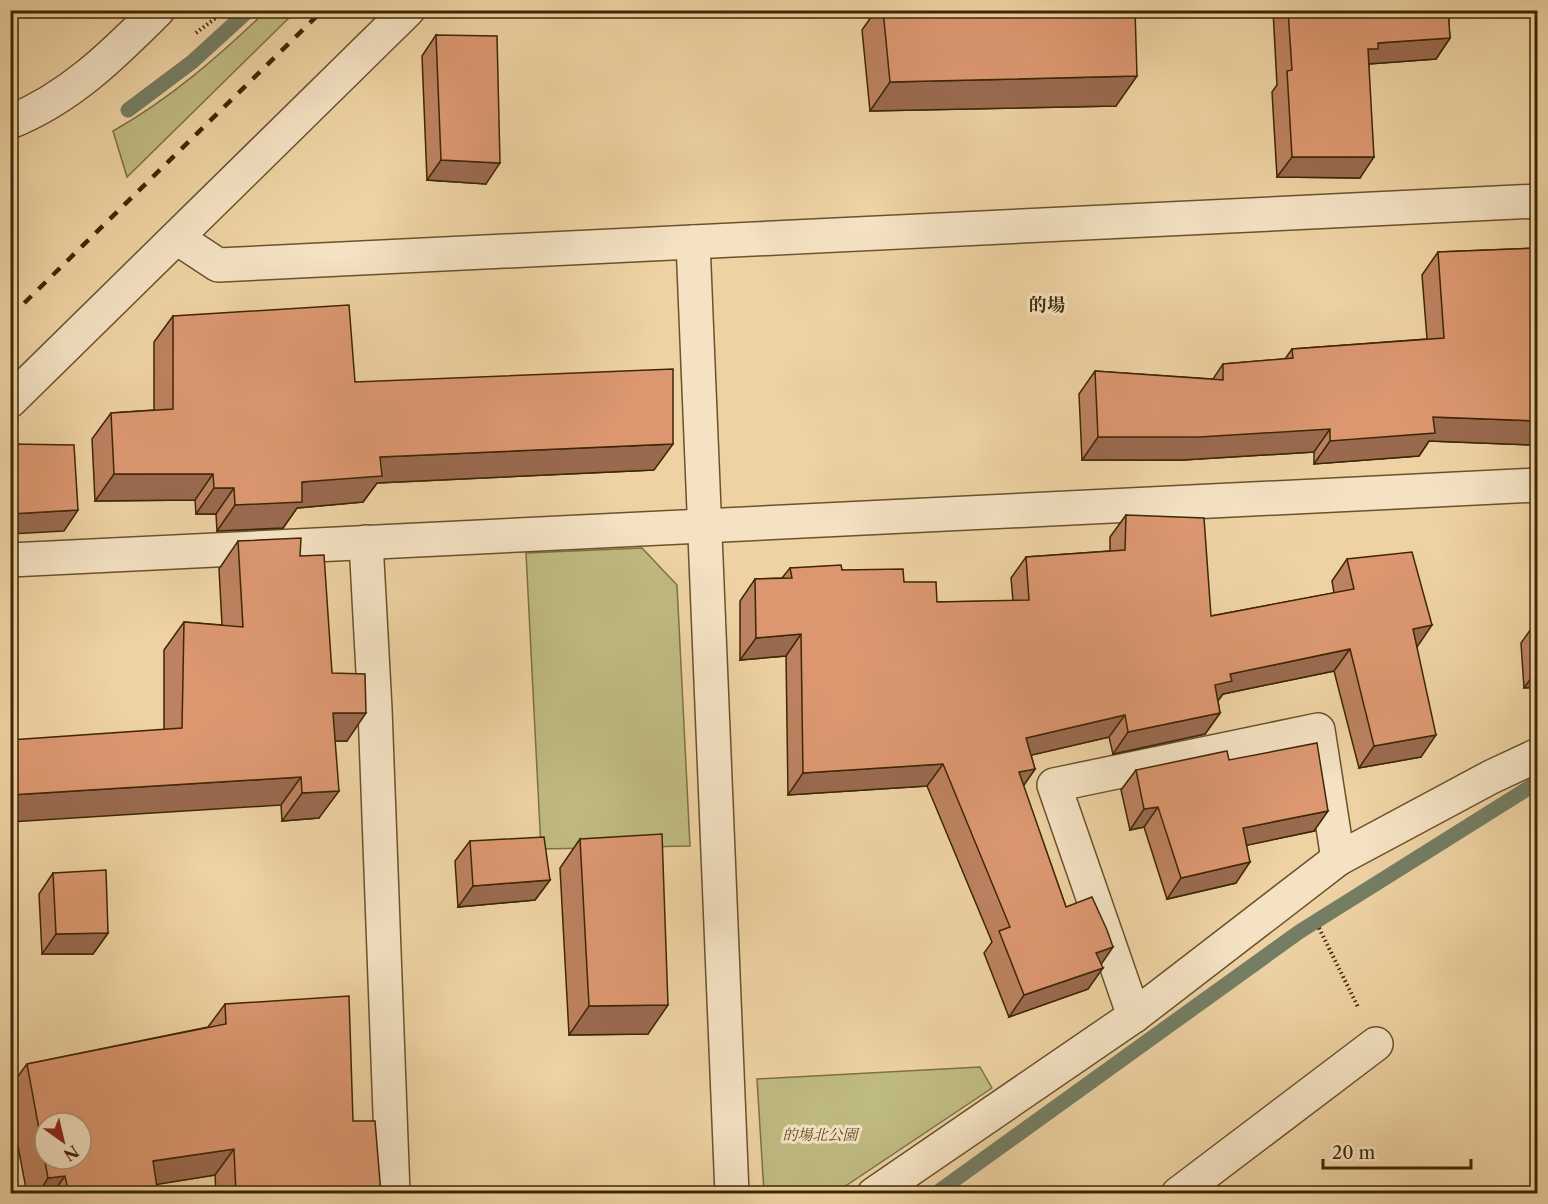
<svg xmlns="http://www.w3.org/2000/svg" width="1548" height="1204" font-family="'Libre Caslon Text','Noto Serif JP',serif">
<rect width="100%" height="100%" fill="#eed2a3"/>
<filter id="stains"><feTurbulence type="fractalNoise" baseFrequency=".00333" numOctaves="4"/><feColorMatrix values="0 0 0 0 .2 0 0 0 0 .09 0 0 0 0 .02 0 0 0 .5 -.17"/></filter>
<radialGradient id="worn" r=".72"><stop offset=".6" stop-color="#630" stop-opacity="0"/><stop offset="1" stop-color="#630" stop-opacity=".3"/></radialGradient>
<g fill="#bfba81" stroke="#7e7043" stroke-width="1.5">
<path d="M266,11H296L127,177L113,131C170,99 219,56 266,11Z"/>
<path d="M642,548L677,585L690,846L541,849L526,553Z"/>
<path d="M980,1067L992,1088L835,1193H764L757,1079Z"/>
</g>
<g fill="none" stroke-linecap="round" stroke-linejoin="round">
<g stroke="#757e64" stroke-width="15">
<path d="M128,110L192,62L249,10"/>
<path d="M935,1194L1299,932L1538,782"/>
</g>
<g stroke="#6a522c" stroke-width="36">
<g id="minor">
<path d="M10,122C70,98 113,55 158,10"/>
<path d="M177,238L218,265L1538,201"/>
<path d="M693,242L732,1194"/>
<path d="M10,401L408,10"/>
<path d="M366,542L375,709L393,1194"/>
<path d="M10,560L1538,485"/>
<path d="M1134,1016L1054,785L1318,730L1338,859"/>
<path d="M874,1194L1134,1016L1338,859L1491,777L1538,755"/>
<path d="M1178,1194L1376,1044"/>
</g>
</g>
<g stroke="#3e2705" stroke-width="4" stroke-dasharray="1.5 3" stroke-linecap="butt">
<path d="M196,33L226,10"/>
<path d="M1319,928L1358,1007"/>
</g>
<use href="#minor" stroke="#f4e2c3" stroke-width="33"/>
<path stroke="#3e2705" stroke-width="4.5" stroke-dasharray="10 10" stroke-linecap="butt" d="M10,317L323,10"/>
</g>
<g fill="#bd8261" stroke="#3e2705" stroke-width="1.5">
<path d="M876,10H1135L1116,106L870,111L862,30Z"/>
<path d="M1273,10H1448L1450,38L1436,59L1369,64L1360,178L1277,177L1272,92L1277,85Z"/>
<path d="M436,35L486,184L427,180L422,56Z"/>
<path d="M1538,248V452L1532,453L1531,445L1429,441L1419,456L1314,464V452L1183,460H1082L1079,394L1095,371L1213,379L1223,364L1285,359L1292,349L1427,339L1422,275L1438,252Z"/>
<path d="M173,316L355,382L654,470L377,483L363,502L297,508L283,528L217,531L216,514H196L195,500L95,501L92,439L111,413L154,410V342Z"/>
<path d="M1126,515L1211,616L1334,593L1332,581L1347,559L1417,647L1421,757L1359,768L1334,671L1223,694L1218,701L1220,713L1205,734L1113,754L1109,737L1031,755L1035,769L1023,786L1066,907L1101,963L1088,989L1009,1017L984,953L992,942L927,786L788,795L786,656L740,660V601L755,579L782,578L790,568L842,570L904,582L937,602L1013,601L1011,578L1026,557L1110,551V537Z"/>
<path d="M238,541L300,556L332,673L347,741H335L319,818L282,821L281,805L164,730V650L184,622L222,625L219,569Z"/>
<path d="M1536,622H1538V687L1524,688L1521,643Z"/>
<path d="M1136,770L1314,831L1247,845L1236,883L1167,899L1144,827L1130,830L1121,790Z"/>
<path d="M580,839L648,1034L569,1035L560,868Z"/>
<path d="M470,841L550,880L535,900L458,907L455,861Z"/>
<path d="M53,873L108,933L93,954H42L39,894Z"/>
<path d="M225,1004L353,1121L381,1194H216L215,1175L157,1184L158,1194H27L10,1104V1087L27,1064L208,1027Z"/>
</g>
<g fill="#9a6a4f" stroke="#3e2705" stroke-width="1.5">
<path d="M1450,38L1436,59L1368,64V49L1378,43Z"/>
<path d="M1137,76L1116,106L870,111L890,82Z"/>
<path d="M1292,157H1374L1360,178L1277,177Z"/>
<path d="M441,160L500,163L486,184L427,180Z"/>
<path d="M1433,417L1538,421V436L1531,445L1429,441L1419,456L1314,464L1330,441Z"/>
<path d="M1330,429L1314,452L1183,460H1082L1098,437Z"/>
<path d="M673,444L654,470L377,483L363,502L297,508L283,528L217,531L235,505L380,457Z"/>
<path d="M1538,445V452L1532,453Z"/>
<path d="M114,474H213L195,500L95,501Z"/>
<path d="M214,488H234L216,514H196Z"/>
<path d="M78,510L64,531L10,534V514Z"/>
<path d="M1432,625L1417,647L1397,650L1413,629Z"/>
<path d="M801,634L786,656L740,660L756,638Z"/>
<path d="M1350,649L1334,671L1223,694L1216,703L1215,685L1230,674Z"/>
<path d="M1538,668V687L1524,688Z"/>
<path d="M333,713H366L347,741H314Z"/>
<path d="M1220,713L1205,734L1113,754L1128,732Z"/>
<path d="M1125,715L1109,737L1011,760L1026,738Z"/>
<path d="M1436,735L1421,757L1359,768L1374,746Z"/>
<path d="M943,764L927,786L788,795L803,773Z"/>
<path d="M1035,769L1020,791L1019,772Z"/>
<path d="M301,777L281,805L10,822V795Z"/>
<path d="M339,791L319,818L282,821L302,793Z"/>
<path d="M1158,807L1144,827L1130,830L1144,809Z"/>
<path d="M1328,811L1314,831L1229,849L1243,828Z"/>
<path d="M1250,862L1236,883L1167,899L1181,878Z"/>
<path d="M550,880L535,900L458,907L473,886Z"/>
<path d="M108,933L93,954H42L56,934Z"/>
<path d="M1113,947L1098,969L1096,953Z"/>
<path d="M1103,968L1088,989L1009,1017L1024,995Z"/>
<path d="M668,1005L648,1034L569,1035L589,1006Z"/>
<path d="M234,1149L215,1175L135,1188L153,1161Z"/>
<path d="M65,1176L52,1194H38L48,1178Z"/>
</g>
<g fill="#dc9771" stroke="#3e2705" stroke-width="1.5" fill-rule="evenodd">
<path d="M883,10H1135L1137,76L890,82Z"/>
<path d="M1288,10H1448L1450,38L1378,43V49H1368L1374,157H1292L1287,71L1292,70Z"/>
<path d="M436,35L497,36L500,163L441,160Z"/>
<path d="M1538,248V421L1433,417L1435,433L1330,441V429L1199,437H1098L1095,371L1223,380V364L1293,358L1292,349L1444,338L1438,252Z"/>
<path d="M349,305L355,382L673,369V444L380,457L382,476L302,482V502L235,505L234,488H214L213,474H114L111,413L173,409V316Z"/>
<path d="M10,444L74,445L78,510L10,514Z"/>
<path d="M1126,515L1204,518L1211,616L1354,589L1347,559L1412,552L1432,625L1413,629L1436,735L1374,746L1350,649L1230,674L1232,681L1215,685L1220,713L1128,732L1125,715L1026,738L1035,769L1019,772L1066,907L1092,897L1107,930L1113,947L1096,953L1103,968L1024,995L999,931L1010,927L943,764L803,773L801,634L756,638L755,579L792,578L790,568L841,565L842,570L903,569L904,582H936L937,602L1029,600L1026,557L1125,550Z"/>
<path d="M301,538L300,556L324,555L332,673L365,674L366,713H333L339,791L302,793L301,777L10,795V740L182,728L184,622L243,627L238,541Z"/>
<path d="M1536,622H1538V656Z"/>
<path d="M1317,743L1328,811L1243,828L1250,862L1181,878L1158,807L1144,809L1136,770L1227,751L1229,760Z"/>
<path d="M662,834L668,1005L589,1006L580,839Z"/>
<path d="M544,837L550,880L473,886L470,841Z"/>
<path d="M106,870L108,933L56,934L53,873Z"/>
<path d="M349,996L353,1121H375L381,1194H236L234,1149L153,1161L158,1194H69L65,1176L48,1178L27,1064L226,1024L225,1004ZM45,1123H81V1159H45Z"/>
</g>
<g text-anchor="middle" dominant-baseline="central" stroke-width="6" stroke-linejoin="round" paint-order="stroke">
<g font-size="15" font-style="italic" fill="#5e4c24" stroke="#f4e2c3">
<text x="820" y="1134">的場北公園</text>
</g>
<g font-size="18" font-weight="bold" fill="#3e2705" stroke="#f4e2c3">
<text x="1047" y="305">的場</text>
</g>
</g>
<rect width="1548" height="1204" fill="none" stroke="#eed2a3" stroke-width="36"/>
<rect x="12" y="12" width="1524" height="1180" fill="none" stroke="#3e2705" stroke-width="3"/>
<rect x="18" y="18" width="1512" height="1168" fill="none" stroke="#3e2705" stroke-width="1.5"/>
<g transform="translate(63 1141) rotate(146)"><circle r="28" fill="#f4e2c3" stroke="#ab9777" stroke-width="1.5"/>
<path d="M0-4.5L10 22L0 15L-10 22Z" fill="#8f2418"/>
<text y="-9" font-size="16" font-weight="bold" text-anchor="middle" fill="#3e2705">N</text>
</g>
<path d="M1323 1159v9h148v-9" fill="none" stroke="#3e2705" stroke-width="3"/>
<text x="1332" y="1159" font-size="18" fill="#3e2705" stroke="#f4e2c3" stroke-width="4.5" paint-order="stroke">20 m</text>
<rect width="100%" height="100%" filter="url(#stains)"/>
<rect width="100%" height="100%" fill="url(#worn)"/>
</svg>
